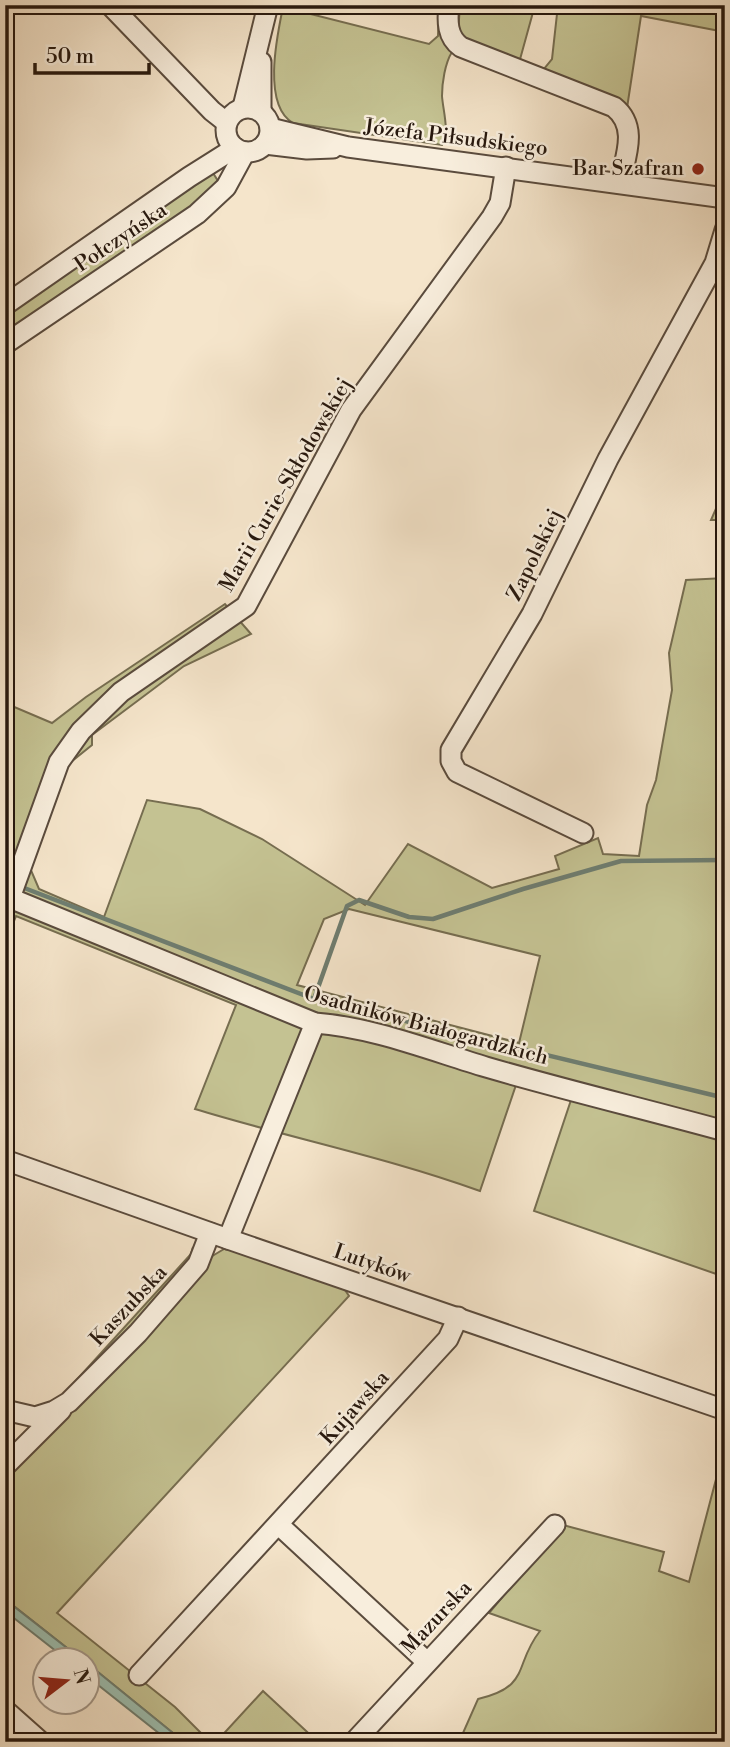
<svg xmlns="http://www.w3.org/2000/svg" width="730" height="1747" font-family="'Libre Bodoni',serif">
<rect width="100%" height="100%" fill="#f5e5cb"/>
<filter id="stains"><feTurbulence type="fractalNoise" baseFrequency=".00286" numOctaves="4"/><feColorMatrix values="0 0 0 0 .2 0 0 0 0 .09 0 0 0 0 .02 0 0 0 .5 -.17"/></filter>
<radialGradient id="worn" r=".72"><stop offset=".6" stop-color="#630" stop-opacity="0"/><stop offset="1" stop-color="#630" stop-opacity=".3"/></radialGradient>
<g fill="#c4c292" stroke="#766d50" stroke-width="2" fill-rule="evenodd">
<path d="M439,5H444L457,51L452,52C445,63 442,83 442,96C443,111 450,132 442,145L293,123C262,105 277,36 283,7L429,44L438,36Z"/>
<path d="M460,5H535L519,63L468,44L458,34Z"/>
<path d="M558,5H725V32L641,16L627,108L544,69L552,59Z"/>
<path d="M213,173L218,181L202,199L5,335V314Z"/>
<path d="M725,488V520H711Z"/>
<path d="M725,578V1277L534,1211L571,1100L516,1085L480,1191C386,1157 290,1138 195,1109L236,1005L16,916L5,943V703L52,723L86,697L225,604L251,634L184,666L92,735V745L66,766L30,868L39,889L104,917L147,800L200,809L262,839L365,905L408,844L492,888L559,869L555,856L598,838L603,854L639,856L647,805L656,780L672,690L669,653L686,580ZM349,909L540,956L519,1043L297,985L324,919Z"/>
<path d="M229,1246L341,1284L349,1296L57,1613L175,1707L210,1742H184L88,1664V1660L81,1659L5,1599V1456L209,1258Z"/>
<path d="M193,1247L192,1256L173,1287L62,1396L191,1254Z"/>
<path d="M725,1445V1742H459L478,1699C532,1686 513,1665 540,1631L489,1613L563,1525L664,1552L659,1571L689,1582Z"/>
<path d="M263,1691L318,1742H216Z"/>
</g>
<g fill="#9dc0b2" stroke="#6e7d70" stroke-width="2">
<path d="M5,1599L7,1601L81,1659H66L5,1611Z"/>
<path d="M88,1664L184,1742H170L88,1677Z"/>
</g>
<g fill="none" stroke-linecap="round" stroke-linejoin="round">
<g stroke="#6e7d70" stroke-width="4.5">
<path d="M19,886L314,999L725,1098"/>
<path d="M314,999L347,906L359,900L409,917L433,919L523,889L621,861L725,860"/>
</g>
<g stroke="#5a4b3d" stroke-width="23">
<g id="minor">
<path d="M110,5L212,111L226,122"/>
<path d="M449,5C447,21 447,37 461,47L614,107C639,127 625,157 620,183"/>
<path d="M261,62V111"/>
<path d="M243,107L268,5"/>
<circle cx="248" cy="130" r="22"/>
<path d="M270,128L348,147L725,198"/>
<path d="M265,144L307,149L333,148"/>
<path d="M5,305L189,177L235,148"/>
<path d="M5,344L197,214L226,187L245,152"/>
<path d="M583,833L457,772L451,761V750L532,614L608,459L715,263L725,230"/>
<path d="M5,896L315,1023C372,1027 432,1051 486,1067C565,1090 645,1109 725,1131"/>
<path d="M10,898L59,762L81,731L121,692L246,606L351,410L492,217L500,203L506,167"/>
<path d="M5,1160L228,1239L725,1410"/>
<path d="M228,1239L315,1023"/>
<path d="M5,1410L35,1417L54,1411L69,1402L138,1333L198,1264L210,1233"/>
<path d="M5,1466L61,1410"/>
<path d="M279,1525L427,1662"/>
<path d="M139,1675L448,1339L458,1317"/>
<path d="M5,1710L41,1742"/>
<path d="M354,1742L555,1525"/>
</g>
</g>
<use href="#minor" stroke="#f8eedd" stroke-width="19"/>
</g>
<circle fill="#8f2418" stroke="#f8eedd" stroke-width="2.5" cx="698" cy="169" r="7"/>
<g text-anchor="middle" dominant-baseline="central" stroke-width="5" stroke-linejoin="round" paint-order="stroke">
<g font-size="21" fill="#27180e" stroke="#f8eedd">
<text transform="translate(456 138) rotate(7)">Józefa Piłsudskiego</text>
<text transform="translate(121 238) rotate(-34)">Połczyńska</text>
<text transform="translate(286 485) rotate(-60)">Marii Curie-Skłodowskiej</text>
<text transform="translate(535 555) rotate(-64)">Zapolskiej</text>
<text transform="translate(426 1026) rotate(15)">Osadników Białogardzkich</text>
<text transform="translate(372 1264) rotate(19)">Lutyków</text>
<text transform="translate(129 1306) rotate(-47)">Kaszubska</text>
<text transform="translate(355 1408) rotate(-48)">Kujawska</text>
<text transform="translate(437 1618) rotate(-47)">Mazurska</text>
</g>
<g font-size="21" fill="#27180e" stroke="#f8eedd" text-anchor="end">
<text x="684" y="169">Bar Szafran</text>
</g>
</g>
<rect width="730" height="1747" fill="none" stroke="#f5e5cb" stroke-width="28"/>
<rect x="7" y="7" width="716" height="1733" fill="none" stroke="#27180e" stroke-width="3.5"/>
<rect x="14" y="14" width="702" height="1719" fill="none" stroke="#27180e" stroke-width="2"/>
<g transform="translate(66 1681) rotate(74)"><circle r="33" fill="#f8eedd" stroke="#a4988a" stroke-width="2"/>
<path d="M0-5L12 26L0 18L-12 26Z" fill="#8f2418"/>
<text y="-10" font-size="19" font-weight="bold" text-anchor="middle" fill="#27180e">N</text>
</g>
<path d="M35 63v10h114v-10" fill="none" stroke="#27180e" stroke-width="3.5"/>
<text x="46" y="63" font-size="21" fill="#27180e" stroke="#f8eedd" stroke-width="5" paint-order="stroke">50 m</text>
<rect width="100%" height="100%" filter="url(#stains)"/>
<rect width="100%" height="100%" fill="url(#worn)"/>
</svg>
